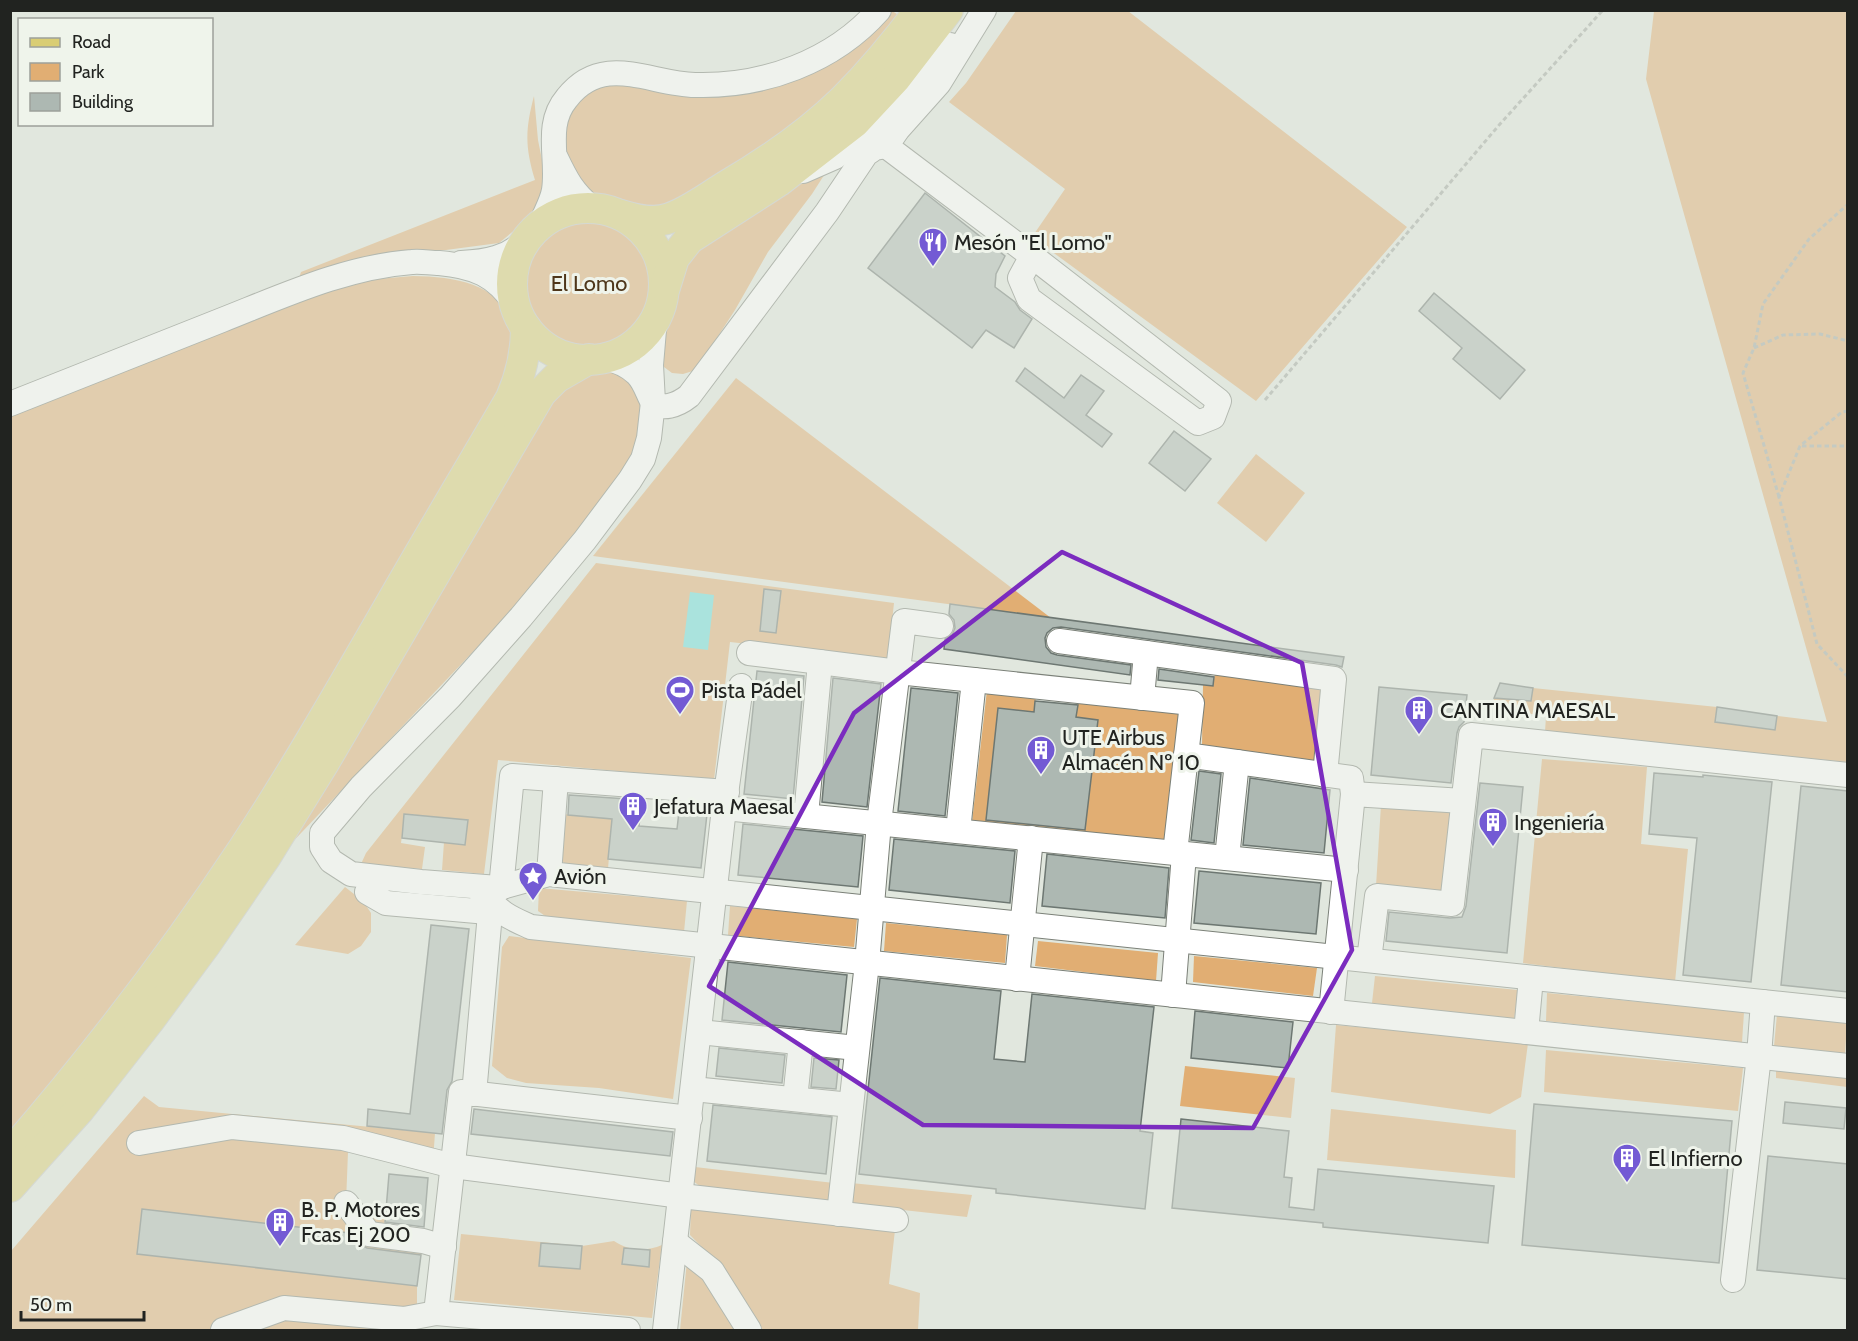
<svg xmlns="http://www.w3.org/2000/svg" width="1858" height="1341" font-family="Cabin,sans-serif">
<rect width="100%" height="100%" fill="#e1e7de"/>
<g fill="#e1ae73">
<path d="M892,11L902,17L877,47L789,131L689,197L651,210L595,195L580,184L566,165L562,140L568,115L579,97L611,81L704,94L871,33Z"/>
<path d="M1016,11H1128L1407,227L1256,401L1032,237L1065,189L949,102L966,83Z"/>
<path d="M1654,11H1847V762L1545,732L1546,716L1493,709L1494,698L1531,701L1533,688L1717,707L1715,722L1774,730L1777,716L1827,722L1646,79Z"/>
<path d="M534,96L538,140L545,175L538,211L499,243L446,250L411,251L299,278L301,272L535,180C525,147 525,130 534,96Z"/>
<path d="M828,169L812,194L768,252L735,310L696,370L683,374L672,373L664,367L660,355L684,263L700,242L789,189Z"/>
<circle cx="589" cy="283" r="65"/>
<path d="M413,276C464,277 516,286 513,350C512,361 507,374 503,386L297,739L179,925L11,1135V413L329,288L377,279Z"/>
<path d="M600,371H615L627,374L643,400L644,425L631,461L543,578L284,851L552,395L583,376Z"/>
<path d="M736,378L1051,618L593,556Z"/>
<path d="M1256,454L1305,493L1266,542L1217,503Z"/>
<path d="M596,563L894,603L888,659L730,642L714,780L498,760L484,874L442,870L444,842L465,845L468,820L405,814L401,843L425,847L422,869L361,864L366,853Z"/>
<path d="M1215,673L1323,688L1316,763L1202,746L1203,685L1213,686Z"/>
<path d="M987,690L1036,695L1035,708L1076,713L1078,701L1180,710L1166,842L972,822Z"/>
<path d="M1542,759L1647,767L1641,844L1688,849L1675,982L1523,963Z"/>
<path d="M1381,805L1450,811L1443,893L1376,886Z"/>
<path d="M563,814L612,819L608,869L564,864L560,854Z"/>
<path d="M345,887L363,901L371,913V932L361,946L348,954L295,945Z"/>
<path d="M539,888L687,901L684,932L548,918L538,911Z"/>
<path d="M730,906L857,919L854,947L728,935Z"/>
<path d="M886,923L1007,935L1005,963L884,951Z"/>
<path d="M509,936L691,958L673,1099L599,1088L526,1083L507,1078L492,1066L502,947Z"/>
<path d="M1038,941L1158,953L1156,981L1035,966Z"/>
<path d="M1194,956L1317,968L1313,996L1193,982Z"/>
<path d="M1375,976L1518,990L1514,1020L1372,1003Z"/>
<path d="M1547,993L1744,1012L1742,1043L1546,1021Z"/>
<path d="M1777,1014L1847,1022L1845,1055L1774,1046Z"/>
<path d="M1336,1025L1528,1043L1521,1097L1490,1114L1331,1092Z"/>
<path d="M1546,1050L1743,1068L1738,1111L1544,1092Z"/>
<path d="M1185,1066L1295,1078L1291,1118L1180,1106Z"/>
<path d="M1776,1069L1847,1076V1087L1776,1078Z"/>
<path d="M144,1096L159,1107L435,1133L433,1161L348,1152L346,1203L386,1207L384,1228L423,1241L417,1286V1329L435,1330L11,1329V1251Z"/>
<path d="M1331,1109L1516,1130L1515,1178L1327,1160Z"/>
<path d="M695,1167L834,1183L833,1198L827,1203L701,1187L693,1181Z"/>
<path d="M851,1183L972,1195L967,1217L857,1205L850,1200Z"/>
<path d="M691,1208L895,1230L889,1284L920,1293L918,1330H763L722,1268L690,1235Z"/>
<path d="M461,1234L582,1246L614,1241C629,1251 646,1252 662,1245L652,1318L454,1300Z"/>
<path d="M687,1261L698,1270L741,1330H680Z"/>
</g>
<path fill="#67dddc" d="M690,592L714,595L708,650L683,647Z"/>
<g fill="#adb8b2" stroke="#6d7772" stroke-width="1.5">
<path d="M925,193L1005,256L996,274L995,287L1015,302L1020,310L1032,319L1014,348L986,330L972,348L868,268Z"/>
<path d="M1434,293L1525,370L1500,399L1453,359L1462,348L1419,311Z"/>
<path d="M1025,368L1064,398L1081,375L1104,391L1086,415L1112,434L1102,447L1016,381Z"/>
<path d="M1174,431L1211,459L1185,491L1149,463Z"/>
<path d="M764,589L781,591L776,633L760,631Z"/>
<path d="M950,604L1344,657L1342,667L1336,665L1061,627L1053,628L1047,633L1045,638L1046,647L1051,653L1057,655L1131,665L1130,675L944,649L945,639L952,635L955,628L954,620L949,614Z"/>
<path d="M1159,669L1214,677L1213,686L1158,680Z"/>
<path d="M757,671L804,676L793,799L744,794Z"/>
<path d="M833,678L881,684L867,807L822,802Z"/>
<path d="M1500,683L1533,688L1531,701L1494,698Z"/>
<path d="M1379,687L1467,695L1464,722L1459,727L1457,733L1451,783L1371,775Z"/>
<path d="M911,688L958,693L945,816L898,811Z"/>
<path d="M1035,701L1078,705L1076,717L1098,720L1085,830L986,820L998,708L1034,712Z"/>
<path d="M1717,707L1777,716L1775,730L1715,722Z"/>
<path d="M1199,771L1221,774L1214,843L1191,840Z"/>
<path d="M1654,773L1703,777V775L1772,782L1751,982L1683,975L1697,838L1649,834Z"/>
<path d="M1250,778L1330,790L1324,853L1243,845Z"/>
<path d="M1480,783L1523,787L1507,953L1386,941L1389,912L1450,918L1462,917L1466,906Z"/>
<path d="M1801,786L1848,791V992L1781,985Z"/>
<path d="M569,795L642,800L639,826L677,829L680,803L708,805L701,868L608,859L612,819L568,815Z"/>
<path d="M404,814L468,820L465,845L402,838Z"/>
<path d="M743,824L863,836L858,887L738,875Z"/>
<path d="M894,839L1015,851L1010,903L889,890Z"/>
<path d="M1047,854L1169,868L1165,918L1042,906Z"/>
<path d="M1199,871L1321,883L1316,934L1194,923Z"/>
<path d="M431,925L469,929L452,1081L447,1090L442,1134L367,1126L368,1109L410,1114Z"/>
<path d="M728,962L847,975L841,1032L722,1020Z"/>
<path d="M880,978L1001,991L994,1059L1025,1062L1032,994L1154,1007L1140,1131L1153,1133L1145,1209L996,1193V1189L859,1174Z"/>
<path d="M1195,1011L1293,1022L1288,1068L1191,1058Z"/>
<path d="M719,1048L785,1055L782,1083L716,1076Z"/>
<path d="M814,1058L839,1060L836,1089L811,1087Z"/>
<path d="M1785,1102L1846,1108L1844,1129L1783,1123Z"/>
<path d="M1534,1104L1732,1121L1719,1263L1522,1245Z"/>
<path d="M713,1105L832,1117L826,1174L707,1161Z"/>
<path d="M474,1109L673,1132L670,1156L471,1134Z"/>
<path d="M1181,1119L1289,1131L1284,1177L1292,1178L1289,1207L1314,1210L1318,1169L1494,1186L1488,1243L1323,1227V1223L1172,1208Z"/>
<path d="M1768,1156L1848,1164V1279L1757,1270Z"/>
<path d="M389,1174L428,1178L424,1227L385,1222Z"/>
<path d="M142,1209L350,1233L358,1243L367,1248L421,1255L417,1286L137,1254Z"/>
<path d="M541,1243L582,1246L580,1269L539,1266Z"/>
<path d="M624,1248L650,1250L649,1267L622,1264Z"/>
</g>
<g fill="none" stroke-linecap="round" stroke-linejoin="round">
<g stroke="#7b8078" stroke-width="26">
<g id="minor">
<path d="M886,146L1032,256L1219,401L1213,417L1198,423L1029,299L1020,278L1032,256"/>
<path d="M556,158C566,179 573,193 592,208"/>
<path d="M803,171L835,157L868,133L950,45"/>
<path d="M541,224C545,213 552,202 554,190C559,158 544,125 567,98C603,52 649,84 695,85C763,87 833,62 879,10"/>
<path d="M461,263C486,262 509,258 527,239"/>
<path d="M658,312L654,330L651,365L653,402L649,438L643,459L630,480L585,540L521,617L450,697L361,787L322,833V847L331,861L351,874L421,882L498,888L487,894C497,913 513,919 531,927L1848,1066"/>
<path d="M603,357C615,360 628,365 637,374C644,381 647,391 651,399C660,413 679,404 689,396L827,212L866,154L875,148L886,146L898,129L939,83L984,10"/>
<path d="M10,404C81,376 151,348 222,320C283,296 345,267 412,262C421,261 430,263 439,263C474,266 496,275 515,304"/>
<path d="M1059,641L1334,679L1325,775"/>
<path d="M749,653L898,672L1192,703L1175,853"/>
<path d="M1142,698L1146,653"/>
<path d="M1186,755L1351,778L1353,794"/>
<path d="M724,808L741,686"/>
<path d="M806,816L820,662"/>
<path d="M958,831L974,680"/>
<path d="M1227,858L1237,762"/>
<path d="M533,875L549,874L556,779"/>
<path d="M498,888L549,874L1848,1011"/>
<path d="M501,888L512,776L727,792"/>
<path d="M367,892L386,903L499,913"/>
<path d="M1369,960L1377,896L1452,904L1471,735L1848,775"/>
<path d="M1017,979L1031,838"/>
<path d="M1173,995L1184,854"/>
<path d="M1331,1012L1353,794L1463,801"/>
<path d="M699,1032L857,1048"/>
<path d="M1526,1032L1531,978"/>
<path d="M693,1089L851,1105"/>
<path d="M474,1094L491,902L482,901"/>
<path d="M795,1099L801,1042"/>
<path d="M139,1143L232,1127L343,1138L453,1166L681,1196L896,1220"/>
<path d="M346,1203L369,1234L423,1241L444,1247"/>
<path d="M839,1214L867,963L879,823L904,621L941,626"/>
<path d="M675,1242L712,1271L749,1330"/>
<path d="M1733,1280L1759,1056L1763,1002"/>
<path d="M223,1330L284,1308L404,1319L436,1313"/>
<path d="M628,1330L436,1313L461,1092L690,1118"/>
<path d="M665,1330L724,808L1346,870"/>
</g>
</g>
<g stroke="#c5c6c5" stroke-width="32">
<g id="major">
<circle cx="588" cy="284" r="76"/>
<path d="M621,215C637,220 654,224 670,218C690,211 708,197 726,186C767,162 808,134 843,100C871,72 896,42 920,10"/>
<path d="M665,287L674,258L689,239L779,181L854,123L895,79L948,10"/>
<path d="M10,1154C94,1057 172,956 243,849C295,770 343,686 391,603C430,535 471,467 511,398C521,375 526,354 526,328"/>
<path d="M10,1187L80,1109L149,1021L206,944L265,858L325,761L541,393L556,378L589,359"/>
</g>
</g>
<g stroke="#a1a69f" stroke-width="3" stroke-dasharray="4.5 3" stroke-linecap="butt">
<path d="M1754,348L1783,335L1820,334L1848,341"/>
<path d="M1265,400L1500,124L1603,10"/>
<path d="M1848,411L1842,412L1800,446L1779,497L1817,644L1848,677"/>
<path d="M1802,446H1848"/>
<path d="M1779,497L1743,373L1754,348L1763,304L1809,239L1848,204"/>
</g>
<use href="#minor" stroke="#fff" stroke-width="24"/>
<use href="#major" stroke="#d9cd74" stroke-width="30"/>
</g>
<path d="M0 0H1858V1341H0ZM1062,552L1302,663L1352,950L1253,1128L923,1125L709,986L854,713Z" fill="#e1e7de" fill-opacity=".55" fill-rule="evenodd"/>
<path fill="none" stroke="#7b2cbf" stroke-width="4.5" stroke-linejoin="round" d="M1062,552L1302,663L1352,950L1253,1128L923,1125L709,986L854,713Z"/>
<defs>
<g id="restaurant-pin" transform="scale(1.5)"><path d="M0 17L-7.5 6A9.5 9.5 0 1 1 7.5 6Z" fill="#735ad4" stroke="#eff4eb"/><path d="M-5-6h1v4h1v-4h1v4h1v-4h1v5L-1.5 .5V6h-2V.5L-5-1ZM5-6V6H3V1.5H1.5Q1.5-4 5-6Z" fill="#fff"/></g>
<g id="stadium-pin" transform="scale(1.5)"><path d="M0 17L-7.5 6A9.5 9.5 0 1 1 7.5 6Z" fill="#735ad4" stroke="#eff4eb"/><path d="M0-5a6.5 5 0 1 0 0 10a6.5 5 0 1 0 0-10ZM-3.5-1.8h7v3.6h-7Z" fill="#fff"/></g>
<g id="building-pin" transform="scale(1.5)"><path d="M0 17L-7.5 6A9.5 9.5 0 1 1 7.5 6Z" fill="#735ad4" stroke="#eff4eb"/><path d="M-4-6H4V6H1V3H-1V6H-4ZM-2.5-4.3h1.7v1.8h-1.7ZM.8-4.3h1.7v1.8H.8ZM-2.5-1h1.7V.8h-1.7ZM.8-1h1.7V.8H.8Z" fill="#fff"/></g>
<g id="sight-pin" transform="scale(1.5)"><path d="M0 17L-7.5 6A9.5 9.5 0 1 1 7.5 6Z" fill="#735ad4" stroke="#eff4eb"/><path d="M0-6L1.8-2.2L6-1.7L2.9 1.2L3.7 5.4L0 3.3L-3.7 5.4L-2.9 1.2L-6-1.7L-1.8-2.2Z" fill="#fff"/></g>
</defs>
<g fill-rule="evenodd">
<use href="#restaurant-pin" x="933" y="242"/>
<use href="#stadium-pin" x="680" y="690"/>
<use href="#building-pin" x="1419" y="710"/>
<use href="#building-pin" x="1041" y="750"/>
<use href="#building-pin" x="633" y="806"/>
<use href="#building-pin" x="1493" y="822"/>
<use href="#sight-pin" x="533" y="876"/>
<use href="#building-pin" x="1627" y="1158"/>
<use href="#building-pin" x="280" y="1222"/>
</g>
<g text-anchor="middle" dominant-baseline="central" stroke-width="6" stroke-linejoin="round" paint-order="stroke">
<g font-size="22" fill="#212320" stroke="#eff4eb" text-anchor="start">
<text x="954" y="242">Mesón "El Lomo"</text>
<text x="701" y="690">Pista Pádel</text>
<text x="1440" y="710">CANTINA MAESAL</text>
<text x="1062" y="737">UTE Airbus<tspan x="1062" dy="25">Almacén Nº 10</tspan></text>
<text x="654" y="806">Jefatura Maesal</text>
<text x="1514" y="822">Ingeniería</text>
<text x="554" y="876">Avión</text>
<text x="1648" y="1158">El Infierno</text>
<text x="301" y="1209">B. P. Motores<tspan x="301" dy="25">Fcas Ej 200</tspan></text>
</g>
<g font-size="22" fill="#4e361a" stroke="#eff4eb">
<text x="589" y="283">El Lomo</text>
</g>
</g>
<rect width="1858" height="1341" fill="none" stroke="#212320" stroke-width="24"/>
<rect x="18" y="18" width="195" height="108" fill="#eff4eb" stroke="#9da09a" stroke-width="1.5"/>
<rect x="30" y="38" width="30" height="9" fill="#d9cd74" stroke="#9da09a" stroke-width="1.5"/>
<text x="72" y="48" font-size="18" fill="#212320">Road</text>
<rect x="30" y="63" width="30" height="18" fill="#e1ae73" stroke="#9da09a" stroke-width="1.5"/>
<text x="72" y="78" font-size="18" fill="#212320">Park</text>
<rect x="30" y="93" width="30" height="18" fill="#adb8b2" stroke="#9da09a" stroke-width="1.5"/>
<text x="72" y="108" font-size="18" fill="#212320">Building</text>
<path d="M21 1311v9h123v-9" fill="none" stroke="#212320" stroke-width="3"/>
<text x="30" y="1311" font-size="18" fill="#212320" stroke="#eff4eb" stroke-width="4.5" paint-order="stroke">50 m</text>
</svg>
